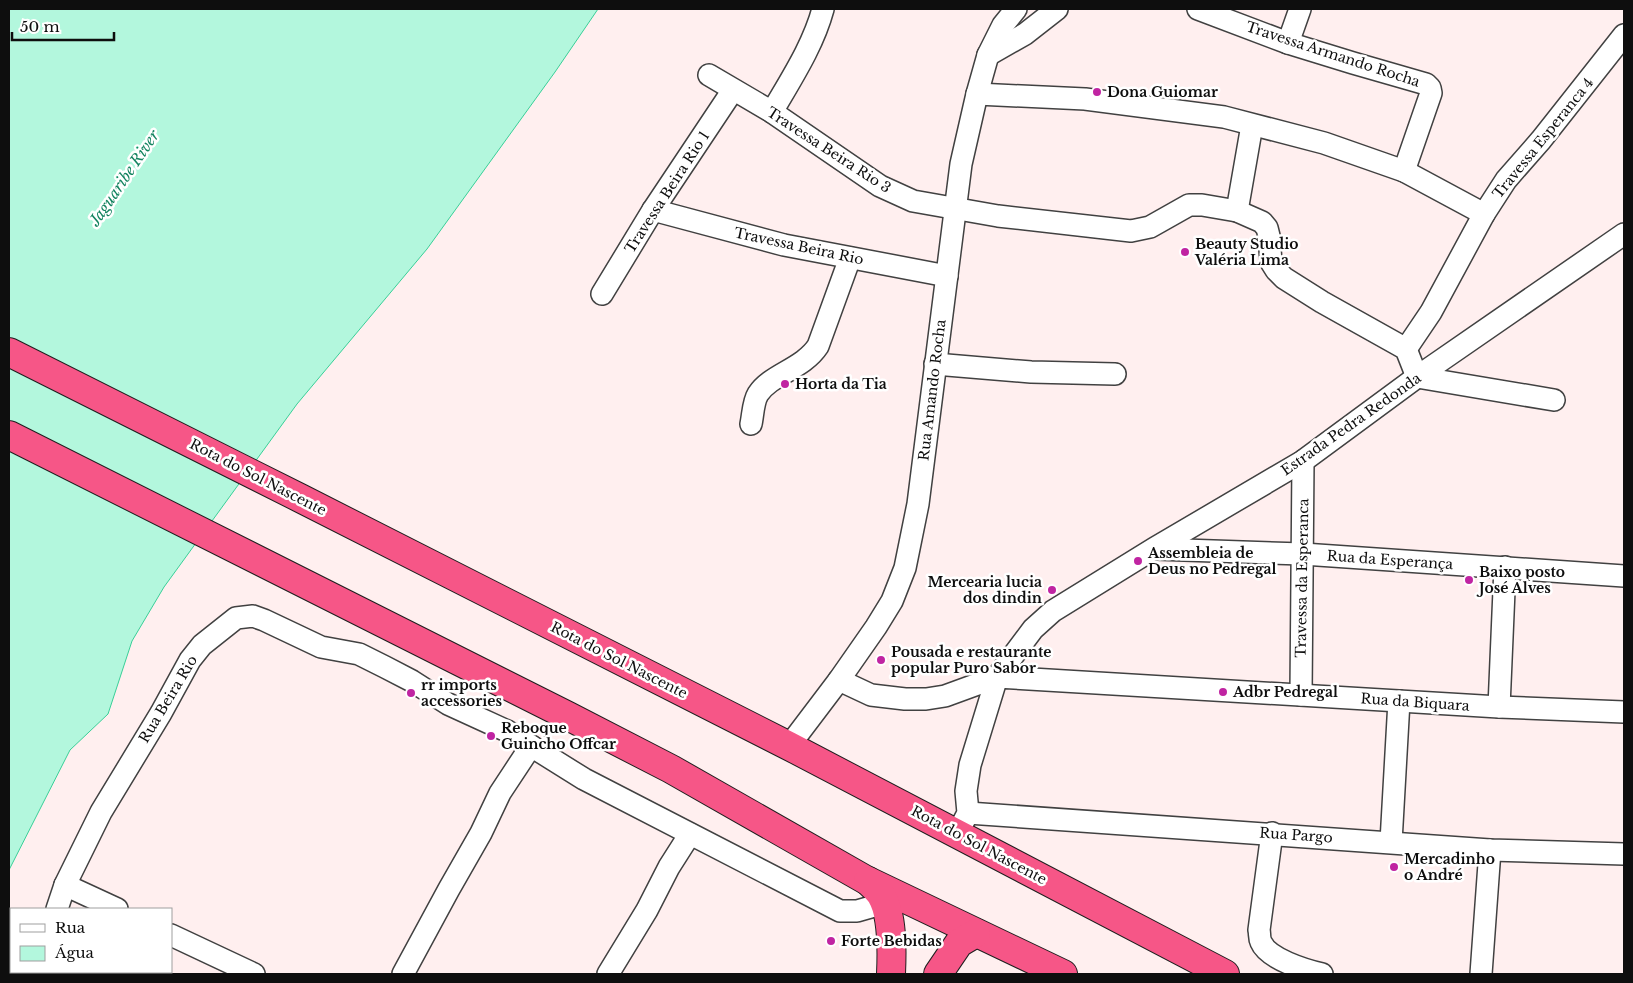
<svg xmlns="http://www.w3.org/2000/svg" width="1633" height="983" font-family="'Libre Baskerville',serif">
<rect width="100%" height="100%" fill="#ffefef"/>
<path fill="#b3f7dd" stroke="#39cf98" d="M9,9H598L555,72L427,249L297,404L164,587L132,641L108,714L70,750L9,870Z"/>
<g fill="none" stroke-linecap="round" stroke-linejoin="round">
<g stroke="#414141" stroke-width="24">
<g id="minor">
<path d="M1198,9L1288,43L1353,63L1426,84L1430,88L1431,93L1404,171"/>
<path d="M1288,43L1300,9"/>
<path d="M988,55L1025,34L1057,9"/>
<path d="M709,75L772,112L880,186L913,201L998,216L1131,231L1150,227L1189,205H1202L1237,211L1262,222L1267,228L1269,236L1271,262L1276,270L1284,278L1322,302L1406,349L1417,377L1554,400"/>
<path d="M977,94L1085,99L1224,117L1324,143L1404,171L1484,214"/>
<path d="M772,112C791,79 813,46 823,9"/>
<path d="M653,210L784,245L947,276"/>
<path d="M1237,211L1252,125"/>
<path d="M602,294L653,210L733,90"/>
<path d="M1406,349L1431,312L1484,214L1506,180L1541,140L1624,35"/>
<path d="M935,364L1031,372L1115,374"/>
<path d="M751,424C753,415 753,402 758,394C771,374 803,369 818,346L850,258"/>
<path d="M1155,549L1303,554L1624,576"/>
<path d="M839,680L871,695L905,699H926L945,696L997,677L1033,629L1053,611L1155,548L1303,461L1417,377L1624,234"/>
<path d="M1301,695L1303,461"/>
<path d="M1499,707L1505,567"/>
<path d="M789,746L839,680L876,627L892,601L905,568L918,504L961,164L977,94L988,55L1003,25L1016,9"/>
<path d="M968,813L1490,850L1624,854"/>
<path d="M1272,833L1259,930C1260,934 1259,938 1261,942C1268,959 1305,970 1322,974"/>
<path d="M957,834L968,813L966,791L970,765L997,677L1499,707L1624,712"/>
<path d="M1391,842L1399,701"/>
<path d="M65,885L117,909"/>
<path d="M57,909L65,885L101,812L161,713L190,660L202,645L236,618L253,616L264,620L321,647L359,654L385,667L412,681L448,704L507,731L584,779L840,911H857L885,903"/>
<path d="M171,935L254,974"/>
<path d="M66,972L67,974"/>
<path d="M34,974L35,972"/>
<path d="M403,974L449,889L481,833L500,793L531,746"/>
<path d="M608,974L647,910L669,867L690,834"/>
<path d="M1481,974L1490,850"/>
</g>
</g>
<g stroke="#1f1f1f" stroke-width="30">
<g id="highway">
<path d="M9,352L300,498L789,746L1225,974"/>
<path d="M9,435L568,716L671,769L866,880L1063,974"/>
<path d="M868,881C872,885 878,890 881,895C893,915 892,952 891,974"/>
<path d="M938,974L959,943L976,933"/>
</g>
</g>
<use href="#minor" stroke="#fff" stroke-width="21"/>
<use href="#highway" stroke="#f65687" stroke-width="28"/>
</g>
<g fill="#c024a2" stroke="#fff" stroke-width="2">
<circle cx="1097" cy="92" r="5"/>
<circle cx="1185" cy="252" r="5"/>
<circle cx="785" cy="384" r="5"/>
<circle cx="1138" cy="561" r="5"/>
<circle cx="1469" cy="580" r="5"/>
<circle cx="1052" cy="590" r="5"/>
<circle cx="881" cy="660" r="5"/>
<circle cx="1223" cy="692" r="5"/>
<circle cx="411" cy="693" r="5"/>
<circle cx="491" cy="736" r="5"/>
<circle cx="1394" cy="867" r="5"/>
<circle cx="831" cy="941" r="5"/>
</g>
<g text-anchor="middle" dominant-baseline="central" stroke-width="5" stroke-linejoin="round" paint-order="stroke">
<g font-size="14" fill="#0e0e0e" stroke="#fff">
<text transform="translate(1333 54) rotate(18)">Travessa Armando Rocha</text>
<text transform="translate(1543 138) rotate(-51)">Travessa Esperanca 4</text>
<text transform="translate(829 150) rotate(33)">Travessa Beira Rio 3</text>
<text transform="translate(667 192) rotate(-57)">Travessa Beira Rio 1</text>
<text transform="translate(799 246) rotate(12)">Travessa Beira Rio</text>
<text transform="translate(932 390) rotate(-83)">Rua Amando Rocha</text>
<text transform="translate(1351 424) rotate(-35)">Estrada Pedra Redonda</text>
<text transform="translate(258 477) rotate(27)">Rota do Sol Nascente</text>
<text transform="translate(1390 560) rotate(4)">Rua da Esperança</text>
<text transform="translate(1302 578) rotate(-89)">Travessa da Esperanca</text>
<text transform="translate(619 660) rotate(27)">Rota do Sol Nascente</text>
<text transform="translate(168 699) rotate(-59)">Rua Beira Rio</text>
<text transform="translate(1415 702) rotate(4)">Rua da Biquara</text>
<text transform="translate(1296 835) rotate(4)">Rua Pargo</text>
<text transform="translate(979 845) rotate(28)">Rota do Sol Nascente</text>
</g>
<g font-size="14" font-weight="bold" fill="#0e0e0e" stroke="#fff" text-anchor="start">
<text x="1107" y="92">Dona Guiomar</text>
<text x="1195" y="244">Beauty Studio<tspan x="1195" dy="16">Valéria Lima</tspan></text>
<text x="795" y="384">Horta da Tia</text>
<text x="1148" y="553">Assembleia de<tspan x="1148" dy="16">Deus no Pedregal</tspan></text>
<text x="1479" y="572">Baixo posto<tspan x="1479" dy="16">José Alves</tspan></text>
<text x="1042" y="582" text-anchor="end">Mercearia lucia<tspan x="1042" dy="16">dos dindin</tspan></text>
<text x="891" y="652">Pousada e restaurante<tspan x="891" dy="16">popular Puro Sabor</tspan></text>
<text x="421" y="685">rr imports<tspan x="421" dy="16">accessories</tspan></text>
<text x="1233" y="692">Adbr Pedregal</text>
<text x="501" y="728">Reboque<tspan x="501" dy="16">Guincho Offcar</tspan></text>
<text x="1404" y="859">Mercadinho<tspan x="1404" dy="16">o André</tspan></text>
<text x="841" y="941">Forte Bebidas</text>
</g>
<g font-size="15" font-style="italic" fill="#148460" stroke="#fff">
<text transform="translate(124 178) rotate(-56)">Jaguaribe River</text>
</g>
</g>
<rect width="1633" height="983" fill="none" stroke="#0e0e0e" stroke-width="20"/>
<rect x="10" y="908" width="162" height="65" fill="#ffffff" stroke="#9f9f9f"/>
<rect x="20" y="924" width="25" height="8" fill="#ffffff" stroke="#9f9f9f"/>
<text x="55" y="933" font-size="15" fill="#0e0e0e">Rua</text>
<rect x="20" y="946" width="25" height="15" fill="#b3f7dd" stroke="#9f9f9f"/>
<text x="55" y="958" font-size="15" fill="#0e0e0e">Água</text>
<path d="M12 32v8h102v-8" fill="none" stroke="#0e0e0e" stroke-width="2.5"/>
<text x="20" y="32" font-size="15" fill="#0e0e0e" stroke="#ffffff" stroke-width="4" paint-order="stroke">50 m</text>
</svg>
